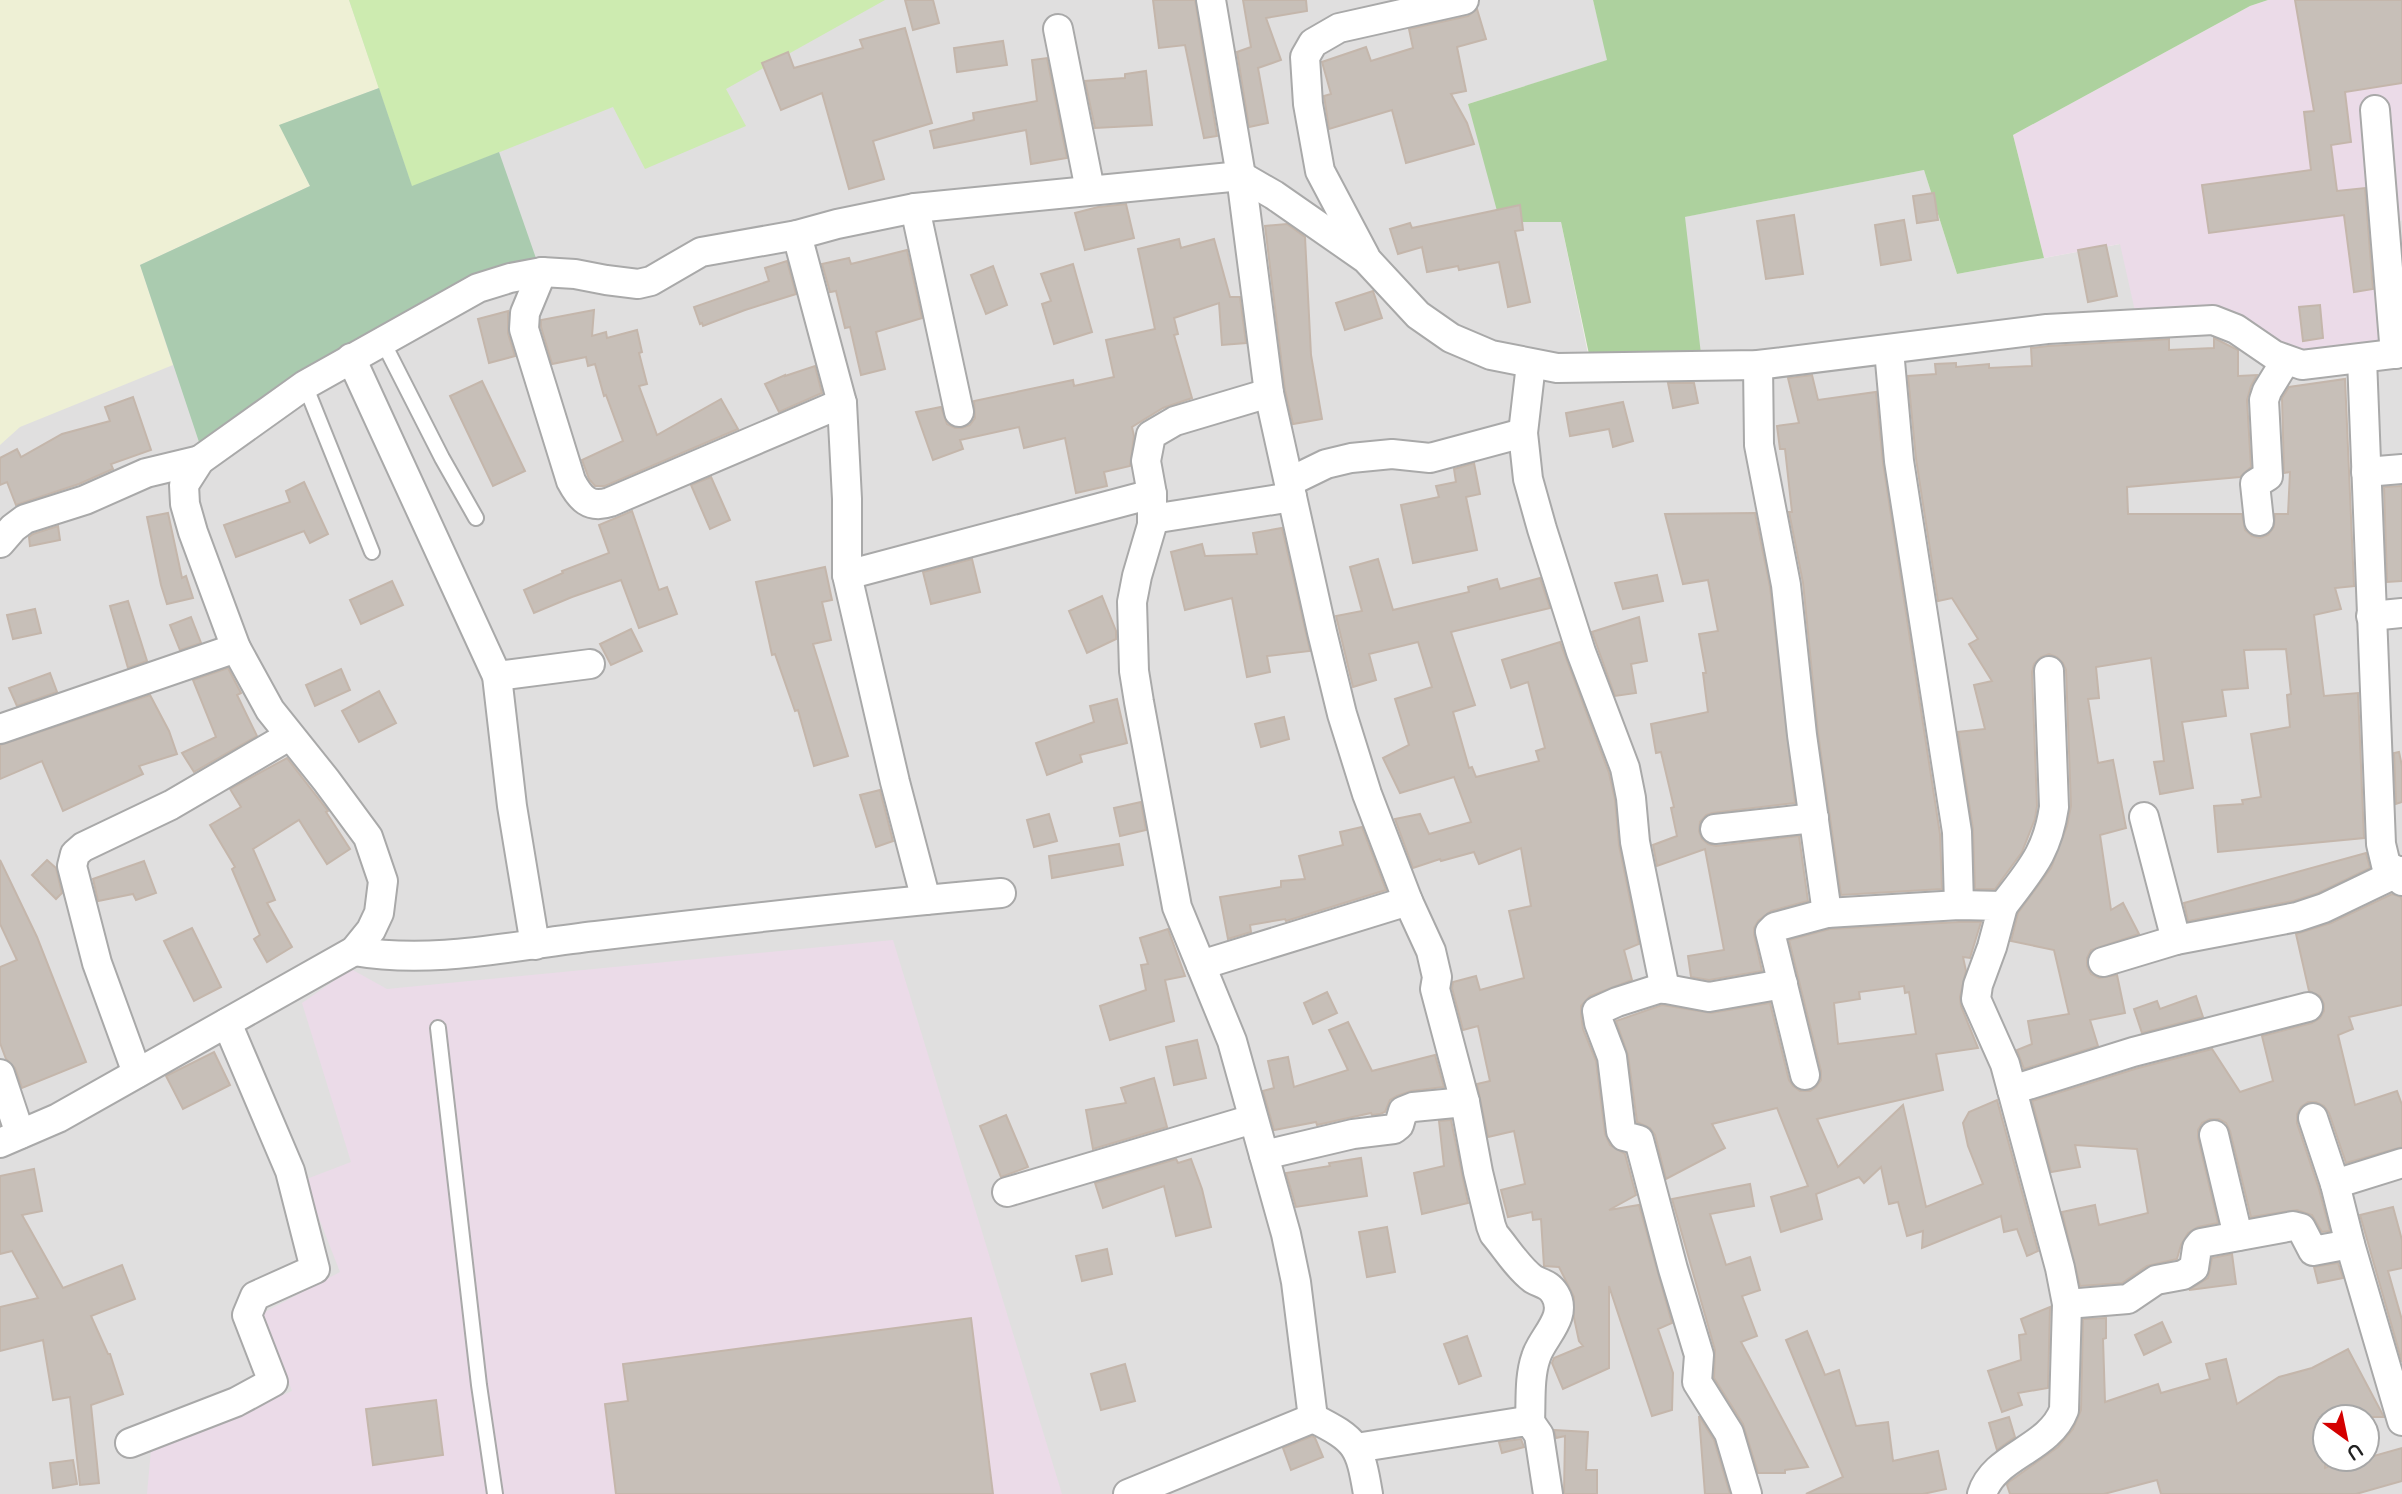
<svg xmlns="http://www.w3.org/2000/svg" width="2402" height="1494" font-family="'Varela Round',sans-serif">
<rect width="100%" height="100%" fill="#f2efe9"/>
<path fill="#e0dfdf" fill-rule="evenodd" d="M0,0H1593L1608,60L1468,104L1561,222L1588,354H1700L1684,217L1924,170L1957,274L2120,244L2393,223L2402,220V1494H0ZM2325,1417H2367V1459H2325Z"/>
<g fill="#ebdbe8">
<path d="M2268,0H2402V220L2393,223L2400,346L2293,376L2236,327L2139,329L2120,244L2044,258L2013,135L2250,6Z"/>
<path d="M893,940L1062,1494H147L151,1450L292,1391L263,1313L340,1272L304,1180L351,1162L302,1003L351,969L387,989Z"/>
</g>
<path fill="#eef0d5" d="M0,0H349L379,88L280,125L310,186L140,265L173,365L20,427L0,445Z"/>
<path fill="#cdebb0" d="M349,0H885L726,89L746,126L645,169L613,107L412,187Z"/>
<path fill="#add19e" d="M1593,0H2268L2250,6L2013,135L2044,258L1957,274L1924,170L1685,217L1701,354H1589L1561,222H1500L1468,104L1607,60Z"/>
<path fill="#aacbaf" d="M379,88L412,186L499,152L538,264L202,451L140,265L310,186L279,125Z"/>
<g fill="#c7bfb8" stroke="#c4b6ab" stroke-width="2" fill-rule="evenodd">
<path d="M905,0H933L939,23L913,30Z"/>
<path d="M1153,0H1195L1217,136L1204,138L1185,45L1159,48Z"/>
<path d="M1243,0H1306L1307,11L1266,18L1281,60L1258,68L1268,123L1249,127L1237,52L1251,47Z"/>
<path d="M2295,0H2402V83L2345,92L2351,142L2331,145L2337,191L2365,188L2373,289L2354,292L2344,215L2209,233L2202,185L2311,170L2304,112L2314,111Z"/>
<path d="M1477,9L1486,39L1457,47L1466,91L1451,94L1467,123L1474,144L1406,163L1392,110L1329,129L1324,96L1331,94L1322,62L1366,47L1371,61L1413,48L1409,29L1468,16Z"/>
<path d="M905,28L932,123L873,141L884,179L849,189L822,93L781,110L762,63L788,52L794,68L863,48L860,40Z"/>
<path d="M1003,41L1007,65L957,72L954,48Z"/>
<path d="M1047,58L1067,158L1031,164L1026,130L934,148L930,131L974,120L973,113L1037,101L1032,60Z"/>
<path d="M1146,71L1152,125L1095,128L1085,81L1125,78V74Z"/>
<path d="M1934,193L1938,220L1917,223L1913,196Z"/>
<path d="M1126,204L1134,238L1085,250L1075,213L1098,207Z"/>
<path d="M1520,205L1523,230L1515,231L1530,302L1508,307L1499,262L1459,270L1458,266L1427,272L1422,247L1398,254L1390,229L1410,223L1412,228Z"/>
<path d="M1794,215L1803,274L1766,279L1757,221Z"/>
<path d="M1904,220L1911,260L1881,265L1875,225Z"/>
<path d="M1287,224L1305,237L1311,355L1322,419L1293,424L1285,390L1265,226Z"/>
<path d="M1179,239L1181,248L1214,239L1230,297H1240L1246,343L1222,345L1219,303L1174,318L1178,334L1174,335L1192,398L1163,408L1132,427L1134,436L1130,466L1104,472L1107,486L1076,493L1065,438L1024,448L1019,427L960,440L963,449L933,460L916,412L941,407L947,424L955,428H962L970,425L975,418L974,401L1073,380L1074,386L1114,377L1106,340L1155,329L1138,249Z"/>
<path d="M2106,245L2117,296L2088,302L2078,250Z"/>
<path d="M907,250L922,318L876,332L885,369L861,375L850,327L845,328L836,291L830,292L822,264L849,258L851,264Z"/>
<path d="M787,261L796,294L745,310L703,326L702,323L700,324L694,307L769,281L765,268Z"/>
<path d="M1073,264L1092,332L1054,344L1042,304L1051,301L1041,274Z"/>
<path d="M993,266L1007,305L986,314L971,275Z"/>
<path d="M1373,291L1382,318L1345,330L1336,303Z"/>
<path d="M2320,305L2323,338L2303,341L2299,307Z"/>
<path d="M594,310L592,336L606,332L607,338L637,330L642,352L639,353L647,384L639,386L657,435L721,399L738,429L605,486H595L589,479L582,460L623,441L606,395L604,396L595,364L588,366L586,357L552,364L541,327V320Z"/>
<path d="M508,311V333L515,356L489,363L478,319Z"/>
<path d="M2214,338L2238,350V376L2257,375L2251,386L2247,400L2251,467L2240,477L2127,487L2128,514H2242L2245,530L2252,536L2260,538L2268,535L2274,527L2275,514H2288L2290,472L2284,473L2282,398L2289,387L2345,379L2354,586L2335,588L2341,609L2314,615L2324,696L2358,693L2364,838L2218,852L2214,806L2243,804L2242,800L2261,797L2251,734L2290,727L2287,695L2291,694L2286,649L2244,650L2248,688L2222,690L2226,716L2182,722L2193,788L2160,794L2154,762L2164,761L2151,658L2096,667L2099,698L2088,699L2098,763L2113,760L2126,828L2100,835L2111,910L2123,903L2139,934L2091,950L2087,958V966L2091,974L2099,978L2117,975L2125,1013L2090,1020L2098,1046L2024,1069L2017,1050L2032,1044L2028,1021L2069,1014L2054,950L2011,941L2018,913L2051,868L2067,826L2071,806L2066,670L2063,663L2057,657L2049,654L2041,657L2034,664L2032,672L2037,806L2035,819L2022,852L1995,889H1975L1973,829L1958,732L1985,729L1974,685L1992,681L1969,644L1978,639L1952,598L1938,601L1916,459L1908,376L1936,374L1935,364L1956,363V367L1989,364V368L2032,366L2031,348L2048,346L2169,339V350L2214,348Z"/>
<path d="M815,366L822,393L779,412L765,384L785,375V376Z"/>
<path d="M1812,375L1818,400L1876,392L1883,463L1940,834L1942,889L1841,895L1818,733L1803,583L1789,512H1792L1785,449H1780L1777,426L1799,423L1788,378Z"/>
<path d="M482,381L525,471L493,486L450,396Z"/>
<path d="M1668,383H1694L1698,403L1673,408Z"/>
<path d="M133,397L151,450L111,464L113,469L79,484L16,505L7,482L0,485V458L17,449L21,457L62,434L110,421L105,407Z"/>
<path d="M1623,402L1633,441L1613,447L1609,429L1570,436L1566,413Z"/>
<path d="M1474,463L1480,494L1466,497L1477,550L1413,563L1401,505L1439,497L1436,486L1456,482L1454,469Z"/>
<path d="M711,477L730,520L710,529L691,485Z"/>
<path d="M304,482L328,534L310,543L304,531L236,557L224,525L290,502L286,491Z"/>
<path d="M2402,486V581L2387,582L2384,487Z"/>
<path d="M632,511L659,590L667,587L677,614L639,628L621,580L572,597L534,613L524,590L563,573L562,571L609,553L599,525Z"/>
<path d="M168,513L182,578L186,576L193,598L167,604L161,585L147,517Z"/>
<path d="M1755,513L1770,587L1795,803L1712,813L1706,815L1700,822L1699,831L1702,839L1708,844L1716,846L1799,836L1808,901L1771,911L1758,921L1754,928V935L1762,971L1709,980L1691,977L1688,956L1724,950L1705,849L1657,866L1653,845L1677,836L1671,808L1674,807L1661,752L1656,753L1651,724L1708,712L1703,673H1706L1699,634L1718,631L1708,580L1683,584L1665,514Z"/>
<path d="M58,526L60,540L30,546L29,537L33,534Z"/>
<path d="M1282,528L1310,651L1267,656L1270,672L1247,677L1232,598L1185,610L1171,552L1202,544L1205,556L1257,554L1253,533Z"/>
<path d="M972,559L980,592L931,604L923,572Z"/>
<path d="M1378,559L1393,610L1469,592L1468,587L1497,579L1500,589L1540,578L1550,608L1451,632L1475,705L1453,712L1469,768L1472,767L1476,777L1539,761L1536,751L1545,748L1528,682L1511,688L1502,660L1560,642L1609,773L1615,800L1619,845L1639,944L1624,950L1632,980L1590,996L1581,1006V1014L1583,1029L1596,1061L1605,1134L1610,1145L1625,1154L1636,1195L1609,1210L1639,1205L1672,1323L1658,1329L1673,1373L1672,1410L1652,1416L1609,1286V1368L1563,1389L1552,1363L1554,1358L1583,1346L1579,1341L1574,1318V1297L1559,1267L1544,1266L1541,1219L1533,1220L1532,1212L1508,1217L1501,1190L1525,1184L1514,1131L1488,1137L1477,1084L1490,1081L1478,1026L1463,1030L1452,988L1453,982L1476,976L1480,990L1524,978L1509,911L1531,906L1521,848L1479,864L1474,852L1441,861L1440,859L1413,868L1395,819L1420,814L1429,834L1471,822L1454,777L1400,793L1383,758L1409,745L1395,699L1432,687L1418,642L1369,654L1376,680L1353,687L1336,616L1362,611L1350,567Z"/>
<path d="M825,567L832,600L822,602L831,640L813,644L848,756L814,766L798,710L795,711L775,654L772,655L756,582Z"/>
<path d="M1657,575L1663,601L1623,609L1615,583Z"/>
<path d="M392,581L403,605L361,624L350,600Z"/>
<path d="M1102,596L1116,631V639L1087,653L1069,611Z"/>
<path d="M128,601L147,661L128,668L110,606Z"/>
<path d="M35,609L41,633L13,639L7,615Z"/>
<path d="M191,617L201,643L180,650L170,625Z"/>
<path d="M1639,617L1647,661L1631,664L1636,693L1615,696L1592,632Z"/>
<path d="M631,629L642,651L611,665L600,644Z"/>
<path d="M228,668L241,693L237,695L257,736L194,772L182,753L216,737L193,680Z"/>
<path d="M341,669L350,690L315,706L306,685Z"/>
<path d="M50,673L57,692L17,706L9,688Z"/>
<path d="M379,691L396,723L359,742L342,711Z"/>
<path d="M150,695L169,731L177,754L139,766L143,774L63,811L42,761L0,779V745Z"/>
<path d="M1117,699L1127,743L1080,755L1082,762L1047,775L1036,743L1094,722L1090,706Z"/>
<path d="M1284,717L1289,739L1261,747L1255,724Z"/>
<path d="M2399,752L2402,766V802L2396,804L2394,753Z"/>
<path d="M287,758L328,811L326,812L350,849L327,864L299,820L253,849L275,900L267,903L292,947L267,962L254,939L260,935L232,869L235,867L210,825L241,807L230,789Z"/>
<path d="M880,790L893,841L876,847L860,795Z"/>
<path d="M1141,802L1146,830L1120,836L1114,808Z"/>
<path d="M1049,814L1057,841L1034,847L1027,820Z"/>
<path d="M1362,827L1386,890L1286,921L1285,919L1250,925L1251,932L1228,939L1220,897L1281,887V881L1305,879L1299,856L1343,845L1340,832Z"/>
<path d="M1119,844L1123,865L1052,878L1049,856Z"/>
<path d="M2366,853L2370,868L2318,893L2293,901L2188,921L2184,903Z"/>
<path d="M0,860L37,937L86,1062L22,1088L15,1068L6,1059L0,1043V967L17,960L0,924Z"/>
<path d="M47,860L56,868L62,893L56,899L32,875Z"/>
<path d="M144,861L156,893L136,900L133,894L98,901L93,879Z"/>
<path d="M2392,894L2401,897L2402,901V1005L2349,1017L2353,1029L2338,1035L2355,1105L2397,1091L2402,1105V1147L2346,1163L2329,1113L2324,1106L2316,1102H2308L2301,1107L2297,1114V1123L2319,1189L2330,1231L2322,1232L2312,1215L2297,1210L2251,1217L2230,1131L2226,1123L2219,1119H2210L2202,1123L2198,1130V1138L2218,1223L2198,1227L2188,1233L2181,1245L2177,1259L2147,1266L2122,1283L2080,1286L2062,1212L2095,1205L2099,1225L2148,1213L2137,1149L2075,1145L2080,1167L2051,1172L2032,1101L2138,1068L2212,1049L2240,1092L2273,1081L2262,1036L2312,1023L2320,1018L2324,1011V1004L2320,996L2309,991L2296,934L2331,923Z"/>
<path d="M1959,922H1981L1970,958L1963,957L1966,971L1960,997L1961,1006L1978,1048L1936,1054L1943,1090L1817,1119L1838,1167L1903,1105L1926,1207L1983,1184L1968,1146L1963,1123L1969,1112L1997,1100L2038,1251L2027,1256L2017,1229L2004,1232L2001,1216L1922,1248L1923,1231L1907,1236L1898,1202L1889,1204L1881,1167L1864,1183L1859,1177L1816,1194L1822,1219L1781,1232L1771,1197L1808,1186L1777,1108L1712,1124L1725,1148L1666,1179L1655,1135L1650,1128L1637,1122L1628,1055L1616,1021L1662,1005L1711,1013L1770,1003L1789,1080L1793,1086L1800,1091H1810L1816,1087L1821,1080V1071L1789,940L1830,929ZM1904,986L1905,993L1909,992L1916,1034L1838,1044L1834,1003L1860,999L1859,992Z"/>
<path d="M192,928L221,987L194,1001L164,941Z"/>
<path d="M1168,929L1185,976L1165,980L1174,1021L1110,1040L1100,1006L1146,990L1141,965L1148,964L1140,938Z"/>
<path d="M1327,992L1337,1013L1313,1024L1304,1003Z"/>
<path d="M2196,996L2203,1017L2142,1033L2134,1009L2157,1001L2160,1009Z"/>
<path d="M1348,1022L1372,1071L1435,1055L1444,1087L1411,1091L1397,1096L1390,1100L1385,1112L1380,1114L1372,1115L1371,1113L1317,1125L1316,1122L1274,1130L1263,1091L1274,1088L1268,1061L1288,1057L1294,1087L1348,1070L1329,1030Z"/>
<path d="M1197,1040L1206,1078L1174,1085L1166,1047Z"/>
<path d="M214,1052L230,1085L183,1109L166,1076Z"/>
<path d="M1154,1078L1167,1127L1093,1149L1086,1110L1126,1103L1121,1088Z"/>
<path d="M1006,1115L1028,1167L1001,1177L980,1126Z"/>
<path d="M1451,1120L1468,1203L1422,1214L1414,1173L1444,1166L1439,1121Z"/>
<path d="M1361,1158L1367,1196L1296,1207L1286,1173L1330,1166L1329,1163Z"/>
<path d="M1176,1159L1178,1163L1191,1159L1202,1189L1211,1227L1176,1236L1164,1186L1103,1208L1095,1183Z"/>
<path d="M34,1169L42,1211L22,1215L63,1288L122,1265L135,1299L91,1316L108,1354H110L123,1394L91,1405L99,1483L80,1485L70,1397L53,1400L43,1340L0,1351V1307L38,1298L12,1251L0,1254V1176Z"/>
<path d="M1750,1184L1754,1206L1710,1214L1726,1265L1750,1257L1760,1290L1742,1296L1757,1336L1741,1342L1808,1467L1785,1470V1473H1758L1743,1424L1714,1378L1715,1350L1672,1199Z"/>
<path d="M2393,1207L2402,1240V1268L2388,1271L2402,1320V1362L2360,1215Z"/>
<path d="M1387,1227L1395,1272L1367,1277L1359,1232Z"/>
<path d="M1107,1249L1112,1274L1082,1281L1076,1256Z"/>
<path d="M2232,1254L2236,1284L2189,1290L2208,1278L2212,1258Z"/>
<path d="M2338,1263L2343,1278L2318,1283L2314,1267Z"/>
<path d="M2050,1307L2048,1388L2018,1393L2022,1405L2002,1412L1988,1371L2021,1360L2019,1335L2026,1334L2021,1319Z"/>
<path d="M971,1318L993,1494H616L605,1404L628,1401L623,1364Z"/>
<path d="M2106,1318V1338L2103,1339L2105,1402L2158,1384L2161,1393L2210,1379L2206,1364L2226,1359L2237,1404L2279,1377L2312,1368L2348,1349L2384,1417H2320L2325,1427V1468L2340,1461L2342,1465L2402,1448V1481L2356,1494H2161L2157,1480L2104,1494H2010L2007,1485L2009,1482L2058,1447L2073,1429L2081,1410L2083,1319Z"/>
<path d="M2162,1322L2171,1342L2144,1355L2135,1335Z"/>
<path d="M1807,1331L1825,1375L1839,1370L1856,1426L1888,1422L1893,1461L1938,1451L1946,1489L1923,1494H1806L1843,1477L1786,1340Z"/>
<path d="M1467,1336L1481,1376L1459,1384L1444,1344Z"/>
<path d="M1125,1364L1135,1401L1101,1410L1091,1374Z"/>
<path d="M436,1400L443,1455L373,1465L366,1409Z"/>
<path d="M1699,1416L1714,1440L1730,1494H1705Z"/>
<path d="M2009,1417L2015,1437L1997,1450L1989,1423Z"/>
<path d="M1554,1430L1588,1432L1586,1470H1597V1494H1564L1565,1436L1556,1438Z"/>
<path d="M1312,1436L1315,1438L1323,1457L1291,1470L1283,1448Z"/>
<path d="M1521,1439L1524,1447L1502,1453L1499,1442Z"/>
<path d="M73,1460L77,1484L53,1488L50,1463Z"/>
</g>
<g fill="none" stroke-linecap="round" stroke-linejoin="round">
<g stroke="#a9a9a9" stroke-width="18">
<g id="lane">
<path d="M382,340L442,458L476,518"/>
<path d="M305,385L372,552"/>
<path d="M438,1028L479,1385L495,1494"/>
</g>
</g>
<g stroke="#a9a9a9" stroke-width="32">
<g id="street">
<path d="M1211,0L1241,176L1269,393L1322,632L1342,714L1367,794L1408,901L1431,951L1437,977L1435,989L1465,1102L1478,1172L1491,1226L1494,1234C1506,1248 1518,1268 1533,1279C1542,1284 1549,1284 1555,1294C1569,1317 1542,1337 1536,1357C1529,1377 1531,1401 1530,1422"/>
<path d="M1058,29L1090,190"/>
<path d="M2375,110L2395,354"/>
<path d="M915,208L959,412"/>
<path d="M797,235L842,403L847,499V575L895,782L926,900"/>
<path d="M1365,256L1320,171L1308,104L1305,57L1313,43L1339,28L1464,0"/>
<path d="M542,272L525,313L524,329L571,481C580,498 589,509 610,502L842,403"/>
<path d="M1889,350L1899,461L1957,832L1959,905"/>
<path d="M351,358L497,676L512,806L535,945"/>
<path d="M2362,359L2381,844L2386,865L2399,872L2402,871"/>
<path d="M1531,364L1523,433L1528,479L1542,529L1581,652L1625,768L1631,798L1635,842L1665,989"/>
<path d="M1758,365L1759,445L1786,585L1802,735L1827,913L1775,927L1770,932L1805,1075"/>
<path d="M1269,393L1175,421L1151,435L1146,461L1152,494V525L1137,576L1132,602L1134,671L1139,702L1177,907L1232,1041L1286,1234L1296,1282L1313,1418C1357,1440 1360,1446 1368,1494"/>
<path d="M2366,472L2402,469"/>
<path d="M1289,482L1326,464L1351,458L1392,454L1430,458L1523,433"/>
<path d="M1152,519L1292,497"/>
<path d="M2259,521L2255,484L2268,476L2264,400L2267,391L2286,360"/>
<path d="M0,543L13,528L25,519L85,500L146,473L200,460"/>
<path d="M847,575L1152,494"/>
<path d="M2371,616L2402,613"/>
<path d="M497,676L590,664"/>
<path d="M0,729L236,648"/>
<path d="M2144,817L2176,940"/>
<path d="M1715,829L1814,818"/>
<path d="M2003,906C2030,870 2047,854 2054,807L2049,671"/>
<path d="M1827,913L1959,905L2003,906L1992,947L1978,985L1976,999L2005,1064L2060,1268L2067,1304L2064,1410C2049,1450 1994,1455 1982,1494"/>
<path d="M354,951C435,965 515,945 596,936C731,920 866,905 1001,893"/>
<path d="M2103,962L2176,940L2297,917L2324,908L2399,872L2402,881"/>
<path d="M1201,965L1408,901"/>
<path d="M137,1073L97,963L72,866L75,854L83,847L171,805L289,736"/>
<path d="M0,1074L20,1134"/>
<path d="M2012,1090L2133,1052L2308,1007"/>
<path d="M2313,1118L2335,1184L2350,1244L2402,1421"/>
<path d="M2214,1135L2238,1236"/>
<path d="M0,1143L58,1118L354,951L371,930L379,913L383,881L368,837L326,780L270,710L236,648L193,532L185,504L184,485L200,460L305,385L478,288L510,278L542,272L575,274L606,280L638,284L651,281L701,252L797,235L837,224L915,208L1241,176L1274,195L1366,259L1418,315L1451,338L1491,355L1557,368L1758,365L2047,329L2213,320L2236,329L2274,355L2302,365L2402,353"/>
<path d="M1264,1155L1353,1134L1394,1129L1399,1125L1403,1111L1413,1107L1465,1102"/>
<path d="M2335,1184L2402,1163"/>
<path d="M1007,1192L1253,1119"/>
<path d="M2067,1304L2128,1299L2156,1280L2183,1275L2194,1268L2197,1248L2201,1243L2293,1226L2301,1228L2313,1251L2350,1244"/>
<path d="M130,1443L236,1402L273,1382L247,1315L255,1296L315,1269L290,1171L227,1023"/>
<path d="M1356,1448L1526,1421L1530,1422L1539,1435L1548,1494"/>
<path d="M1128,1494L1313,1418"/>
<path d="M1747,1494L1729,1433L1697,1382L1699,1355L1673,1269L1639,1140L1624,1136L1621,1131L1612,1057L1599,1023L1597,1011L1617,1002L1661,988L1709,997L1783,984"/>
</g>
</g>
<use href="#lane" stroke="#fff" stroke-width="14"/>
<use href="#street" stroke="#fff" stroke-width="28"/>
</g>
<g transform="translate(2346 1438) rotate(147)"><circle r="33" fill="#ffffff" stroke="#a7a7a7" stroke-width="2"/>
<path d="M0-5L12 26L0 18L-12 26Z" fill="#d40000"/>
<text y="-10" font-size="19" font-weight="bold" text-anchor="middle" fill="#222222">U</text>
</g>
</svg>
